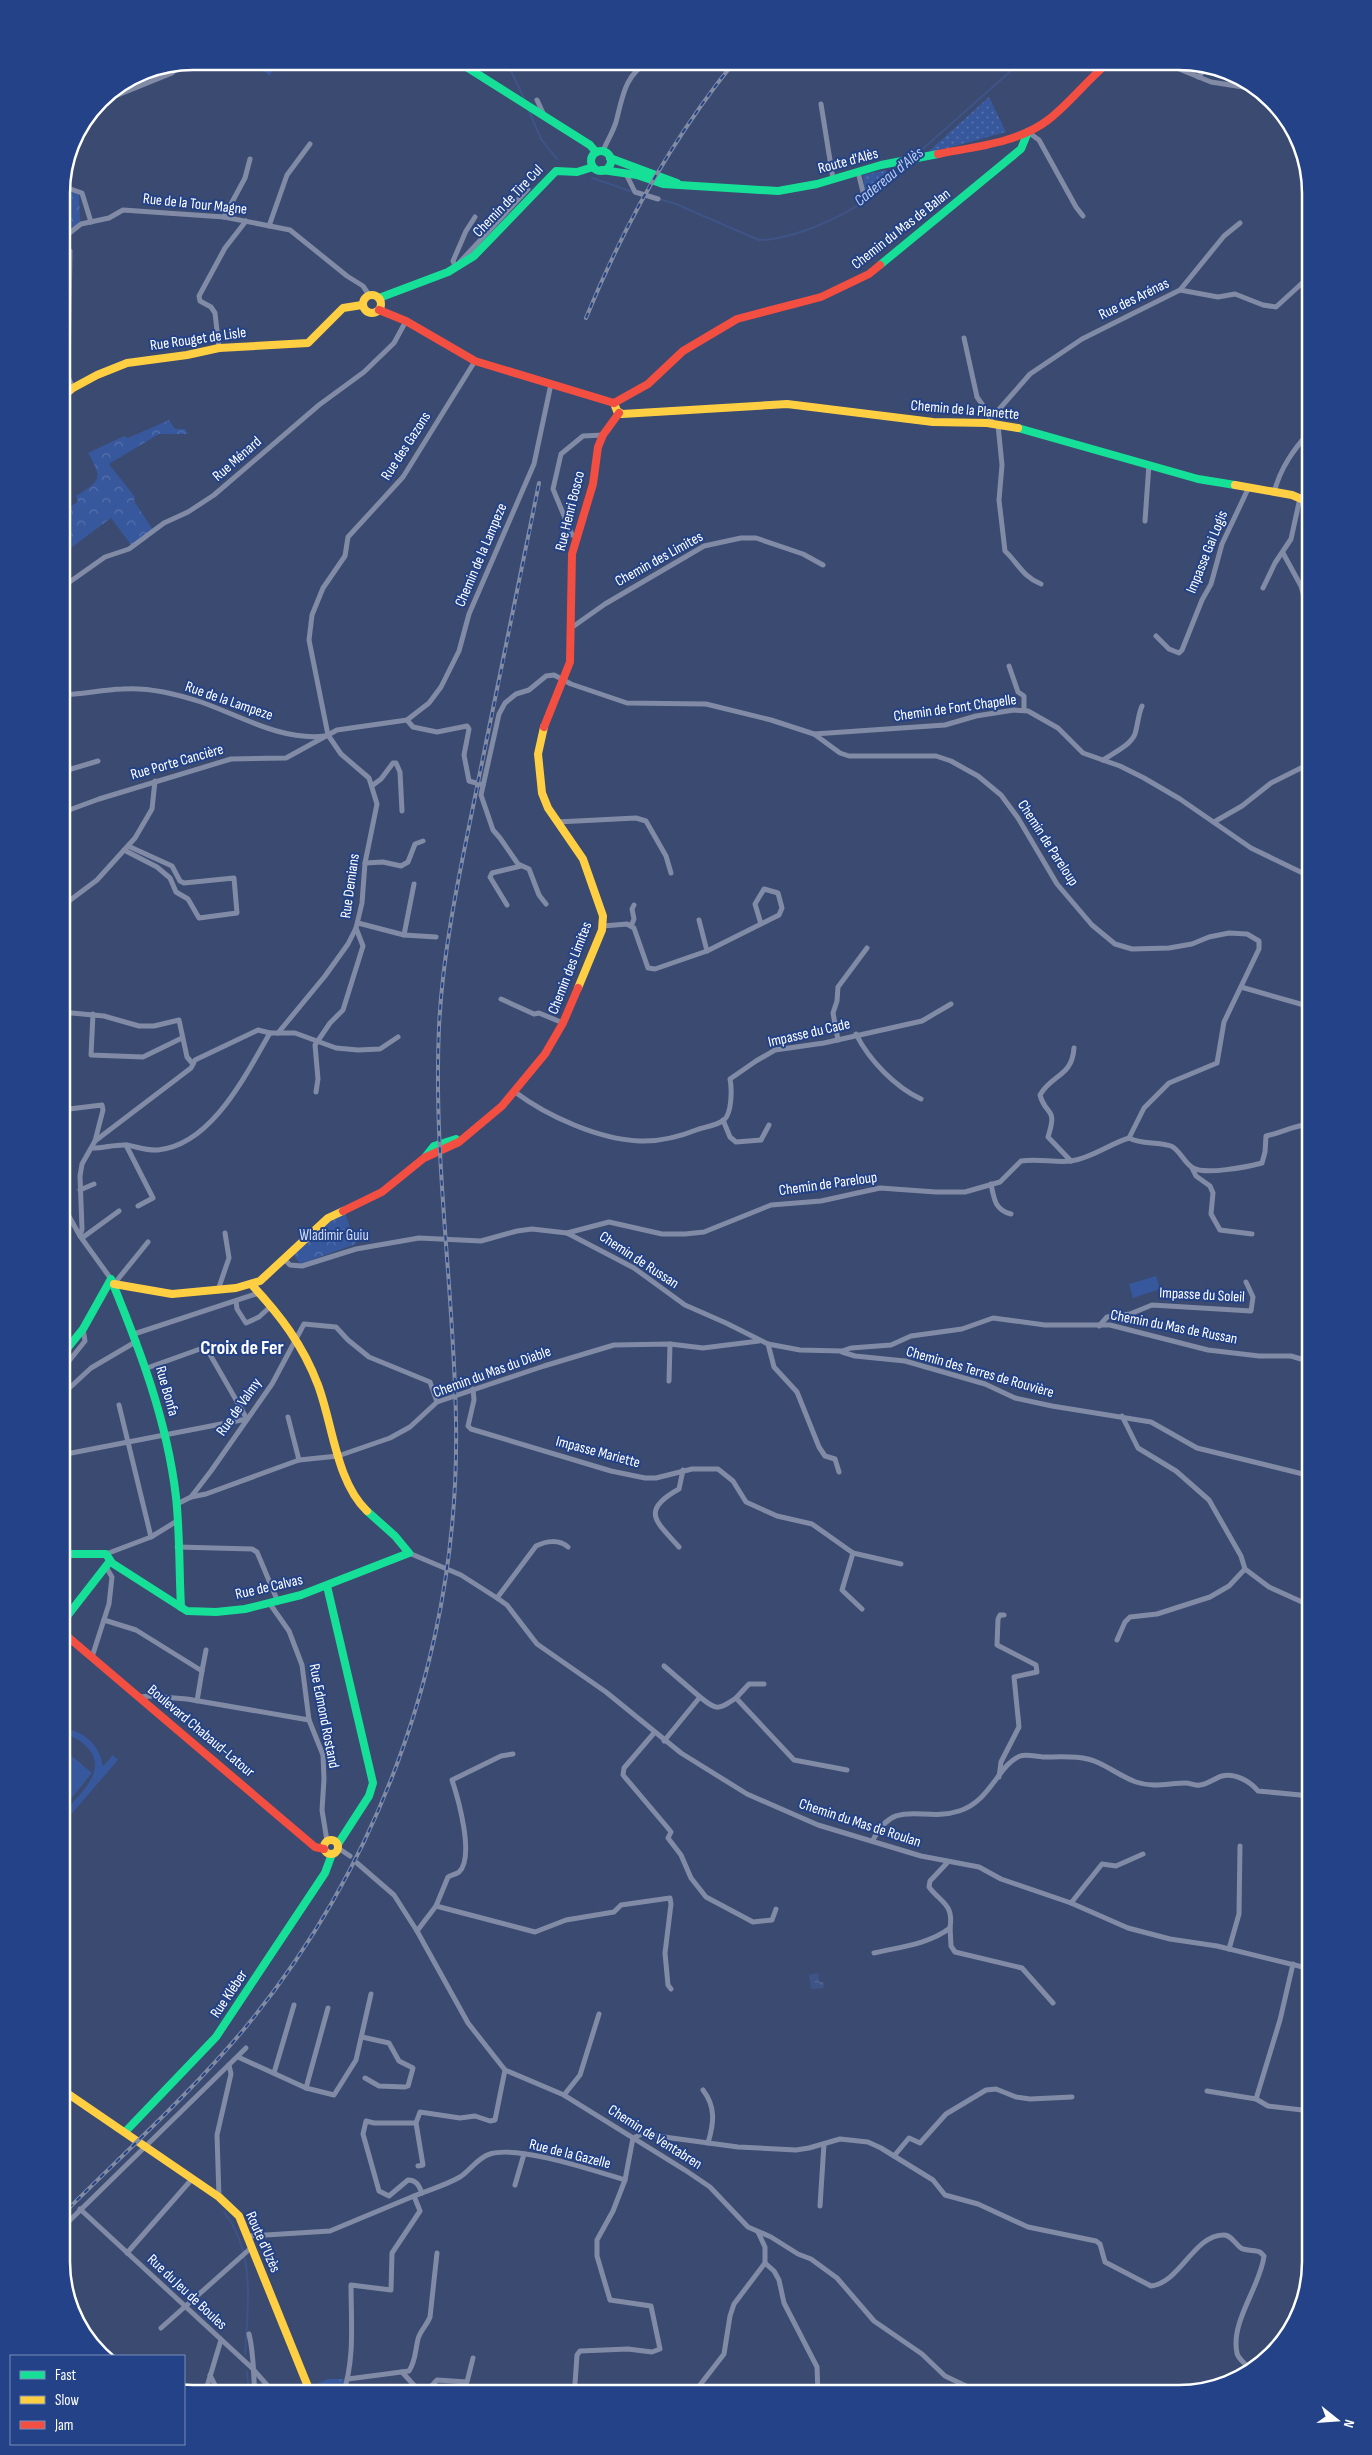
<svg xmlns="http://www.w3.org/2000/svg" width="1372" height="2455" font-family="'Sofia Sans Condensed',sans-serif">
<defs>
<pattern id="grass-dots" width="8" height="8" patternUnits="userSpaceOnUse" patternTransform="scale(1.25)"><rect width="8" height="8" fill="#38589d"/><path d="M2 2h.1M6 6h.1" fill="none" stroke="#5671ac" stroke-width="1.8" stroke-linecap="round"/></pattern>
<pattern id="forest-crowns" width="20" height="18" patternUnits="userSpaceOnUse" patternTransform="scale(1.25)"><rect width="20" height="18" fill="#38589d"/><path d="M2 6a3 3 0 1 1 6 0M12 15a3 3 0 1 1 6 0" fill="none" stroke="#5671ac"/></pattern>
<pattern id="water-ripples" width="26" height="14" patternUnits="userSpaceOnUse" patternTransform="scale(1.25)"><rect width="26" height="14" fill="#3f5486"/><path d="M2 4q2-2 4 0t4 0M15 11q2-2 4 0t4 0" fill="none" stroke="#5c6e98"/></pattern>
</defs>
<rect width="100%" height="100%" fill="#3a4a70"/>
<g fill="url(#grass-dots)">
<path d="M989,97L1006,132L933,152L929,151Z"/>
<path d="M885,170L887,172L865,192L863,175Z"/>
</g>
<g fill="url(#forest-crowns)">
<path d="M252,61H276L270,76Z"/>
<path d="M62,189L79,193L80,221L73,228L62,229Z"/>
<path d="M169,420L175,429H185L188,434H159L109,464L135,497L134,501L153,530L132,546L111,518L64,553L65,559L61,562V512L78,502L76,496C101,480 103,479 88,453L124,436L128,438Z"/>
<path d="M345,1213L356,1244L300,1264L293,1254L324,1222Z"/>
<path d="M328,2379H345L341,2394H316L312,2386Z"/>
</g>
<g fill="#38589d">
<path d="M1156,1276L1160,1289L1133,1298L1129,1284Z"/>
<path d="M61,1729C83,1729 100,1745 103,1766L113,1755L118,1760L61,1826V1815C77,1796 111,1771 86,1746C79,1739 71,1735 61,1736Z"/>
<path d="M61,1747L92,1773L61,1811Z"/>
</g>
<path fill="url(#water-ripples)" d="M818,1973L819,1982H823L824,1988L811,1989L809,1975Z"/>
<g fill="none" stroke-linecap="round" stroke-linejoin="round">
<g stroke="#3f5486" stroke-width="2">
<path d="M506,61L525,100"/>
<path d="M1179,62L1186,65L1196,64"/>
<path d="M528,109L541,139L557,159"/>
<path d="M917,154L1021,62"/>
<path d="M592,178L633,192"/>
<path d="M659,199L676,204L759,240C790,240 839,219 864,201C879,190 894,175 908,162"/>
<path d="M224,2212C256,2253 248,2306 245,2354"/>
<path d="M247,2372L249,2393"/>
</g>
<g stroke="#818ba6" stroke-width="5">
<path d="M1162,62L1211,82L1256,89"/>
<path d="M1198,77L1206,68"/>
<path d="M537,100L544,115"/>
<path d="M98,103L172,73L182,64"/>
<path d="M821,104L833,179"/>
<path d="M1028,132L1039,140L1076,207L1083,216"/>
<path d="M603,151C607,141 613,132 616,122C623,96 624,76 649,61"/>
<path d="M858,172L865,200"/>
<path d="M626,174L635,192L658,199"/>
<path d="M62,186L82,193L91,222"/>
<path d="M224,217L245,178L250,159"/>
<path d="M269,226L287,175L310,144"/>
<path d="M62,239L81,224L109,218L123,210L224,217L290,230L347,276L363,286L369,295"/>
<path d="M62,243L70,251L68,377L73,388"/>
<path d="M459,263L528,189"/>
<path d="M456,268L453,261L466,231L475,217"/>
<path d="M1180,290L1224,236L1240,223"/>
<path d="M964,338L977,397L991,417"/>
<path d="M219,348L215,313L211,307L200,301L199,296L225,248L246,221"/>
<path d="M987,423L1030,374L1082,339L1180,290L1218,297L1235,294L1263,305L1276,307L1311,275"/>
<path d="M998,425L1002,465L999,500L1005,551C1018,563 1023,577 1041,584"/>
<path d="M1274,493C1280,468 1294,449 1311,430"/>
<path d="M1145,521L1149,464"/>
<path d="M577,537L572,535L553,489L561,454L583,436L603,435"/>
<path d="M1283,553L1301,586L1305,600L1311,602"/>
<path d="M61,588L105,557L129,549L164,523L188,512L214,495L319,405L364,372L394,343L406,321"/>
<path d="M1263,588L1275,563L1291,539L1300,498"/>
<path d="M571,628L605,604L704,546L741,538H756L803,554L823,565"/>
<path d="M1156,636L1169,649L1179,653L1182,650L1202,600L1211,584L1222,544L1248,489"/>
<path d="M1009,666L1018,692L1024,696V710"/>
<path d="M61,695C82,694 102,690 122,689C148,687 177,694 201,702C241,716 281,741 325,736"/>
<path d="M407,720L429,703L441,687L459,651L469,614L534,464L551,384"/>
<path d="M1103,760C1113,753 1130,746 1135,734C1138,724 1138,715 1142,706"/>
<path d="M61,772L98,761"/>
<path d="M373,785L381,779L393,763H396L400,772L402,811"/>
<path d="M61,813L99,799L231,759L286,758L337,730L407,720L413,727L437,732L467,726L469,729L464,755L469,781L483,785"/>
<path d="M557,822L636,818L646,821L666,856L671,873"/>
<path d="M1214,822L1242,806L1271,783L1311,763"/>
<path d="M124,850L157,867L170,878L176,892L188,899L199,918L237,913L234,878L184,883L180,881L172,866L128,846"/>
<path d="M365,863L383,862L401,866L408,862L415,844L423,841"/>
<path d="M546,904L539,895L529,869L518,864L500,838L493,830L481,795L499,714L505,703L516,694L529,690L546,676L554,675L571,684L627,703L706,704L771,720L814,734L945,725L976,716L1014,710L1028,711L1058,728L1083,753L1120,766L1144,778L1180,799L1251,848L1311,877"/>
<path d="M507,905L490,877L492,873L521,866"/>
<path d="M61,907L97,880L135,838L152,809L155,781"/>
<path d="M699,920L707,951"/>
<path d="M358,923L404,935L436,937"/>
<path d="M603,926L627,924L634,928L648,968L655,969L707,951L779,915L782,908L778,893L764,889L755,904L761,924"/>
<path d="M631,926L634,919L632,909L634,905"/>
<path d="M404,935L414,884"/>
<path d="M1241,987L1311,1007"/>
<path d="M501,999L534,1014L539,1013L563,1023"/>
<path d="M61,1012L104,1016L139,1026H154L179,1020L187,1057L193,1064"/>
<path d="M93,1014L91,1055L143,1057L182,1038"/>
<path d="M278,1033L325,976L348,944L356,928L362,903L365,863L377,804L369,778L341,754L328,735L309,640L312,615L323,588L345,556L348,537L403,477L475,361"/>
<path d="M856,1034C869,1060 895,1087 921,1099"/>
<path d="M838,1040L833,1013L837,1001L838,987L867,948"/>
<path d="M316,1092L318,1079L315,1045L330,1023L343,1010L363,946L356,928"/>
<path d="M515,1092C547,1116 598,1139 639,1141C660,1142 679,1137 699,1129C706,1127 718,1125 724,1120C732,1113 732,1089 730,1079L756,1061L775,1050L824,1043L922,1021L951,1004"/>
<path d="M61,1110L102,1105L103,1110L95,1141"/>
<path d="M723,1120L730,1137L736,1142L761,1140L769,1125"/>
<path d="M1129,1138C1142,1145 1157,1141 1171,1146C1180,1150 1184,1163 1193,1168C1205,1175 1247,1167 1262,1163L1265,1152L1266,1136C1284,1132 1291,1126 1311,1124"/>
<path d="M126,1145L153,1198L138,1206"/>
<path d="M93,1148C104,1148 116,1144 127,1145C138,1147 147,1151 158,1150C212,1145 246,1074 270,1033"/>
<path d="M1071,1161L1048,1137C1058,1106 1046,1117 1040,1095C1052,1074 1072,1077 1074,1048"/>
<path d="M1192,1168L1196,1176L1210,1186L1213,1193L1211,1214L1220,1230L1252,1234"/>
<path d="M991,1184C994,1199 995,1210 1011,1214"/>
<path d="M80,1190L94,1184"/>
<path d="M61,1202L80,1236L111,1279"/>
<path d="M61,1218L71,1222"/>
<path d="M567,1233L609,1222L662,1234H685L704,1232L771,1205L821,1201L880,1188L936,1192H965L1000,1182L1021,1161C1038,1158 1055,1163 1071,1161C1092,1158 1109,1144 1129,1138L1144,1108L1169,1083L1217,1063L1224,1022L1259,949V941L1247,934L1229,933L1209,937L1192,944L1169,948L1132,949L1115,944L1092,925L1057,884L1018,818L1001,795L978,776L951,761L936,756H849L840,753L814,734"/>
<path d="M80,1236L82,1229L80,1176L82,1164L95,1141L191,1068L195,1060L258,1030L270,1033H295L336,1048L358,1050L380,1049L398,1037"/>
<path d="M82,1238L119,1211"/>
<path d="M285,1260L290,1265L302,1266L356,1249L419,1238L481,1241L517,1231L532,1229L567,1233L634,1268L685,1305L726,1323L768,1344L800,1350L842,1351L851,1348L891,1345L911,1336L962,1329L993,1318L1045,1325H1110L1208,1350L1259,1356H1291L1311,1362"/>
<path d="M114,1284L148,1242"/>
<path d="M218,1290L229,1258L225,1233"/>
<path d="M236,1301L237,1309L246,1323L259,1317L271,1306"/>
<path d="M1099,1326L1107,1317L1130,1314L1152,1305L1251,1311L1253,1297L1246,1282"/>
<path d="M134,1334L259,1293"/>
<path d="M768,1344L774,1367L797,1392L819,1447L825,1456L835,1459L839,1472"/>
<path d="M842,1352L855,1356L905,1361L985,1384L1015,1398L1052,1406L1151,1422L1197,1448L1311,1476"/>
<path d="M147,1368L200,1349L208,1351L247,1419"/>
<path d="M61,1371L85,1341L83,1329"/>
<path d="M669,1381L670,1344"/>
<path d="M473,1389L474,1400L468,1426L471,1429L611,1471L645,1478H656L692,1469H718L733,1481L746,1502L777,1516L812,1524L853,1553L842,1590L862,1609"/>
<path d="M64,1393L91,1368L137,1341"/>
<path d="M119,1405L151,1537"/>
<path d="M1122,1416L1138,1448L1176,1471L1209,1500L1241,1556L1245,1569L1269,1587L1311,1606"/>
<path d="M288,1417L299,1460"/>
<path d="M61,1455L247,1419"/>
<path d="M191,1497L206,1494L299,1460L338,1456L390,1438L410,1427L437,1402L544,1366L614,1345L670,1344L703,1348L759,1341"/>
<path d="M177,1504L191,1497L211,1471L272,1384L304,1324L336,1327L348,1340L369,1357L430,1382L437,1402"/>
<path d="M177,1547L252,1549L257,1552L278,1602"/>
<path d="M679,1547C657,1522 639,1511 679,1489L683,1470"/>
<path d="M409,1553L461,1575L497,1598L507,1605L537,1644L606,1692L681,1753L747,1794L818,1825L921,1856L979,1867L1001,1879L1071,1903L1128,1928L1170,1939L1217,1946L1311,1969"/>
<path d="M853,1553L901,1564"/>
<path d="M106,1554L151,1537L177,1521"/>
<path d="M497,1598L536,1546C546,1541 559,1539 568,1547"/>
<path d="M270,1604L289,1631L302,1665L309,1720L323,1755L324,1779L322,1810L327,1841"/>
<path d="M104,1620L136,1630L202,1671L197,1701"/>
<path d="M1117,1640L1125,1622L1130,1617L1157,1614L1210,1597L1229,1586L1245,1569"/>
<path d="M92,1657L109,1604L112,1577L106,1567"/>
<path d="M664,1666L700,1697L664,1741"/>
<path d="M202,1671L206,1650"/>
<path d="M140,1697L149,1696L187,1699L309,1720"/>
<path d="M700,1697C717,1711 718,1710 736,1698L794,1760L847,1770"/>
<path d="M736,1698L749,1684H764"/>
<path d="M654,1733L624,1768L623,1775L667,1827L671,1832L668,1838L681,1855L691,1878L706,1897L753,1922L772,1920L776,1909"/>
<path d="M999,1777L1001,1762L1019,1727L1014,1677L1037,1672L1036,1665L997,1645L998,1619L1000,1615H1004"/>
<path d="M873,1840C895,1796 923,1823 959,1811C991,1801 998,1765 1020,1756C1026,1754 1037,1756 1043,1757C1062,1757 1082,1755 1099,1763C1112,1769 1124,1778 1136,1782C1153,1788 1169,1783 1186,1783C1190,1783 1196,1786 1200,1785C1208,1784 1215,1778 1222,1776C1235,1773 1250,1781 1258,1791L1311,1796"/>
<path d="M338,1848L350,1856"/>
<path d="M357,1863L394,1895L417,1931L468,2023L505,2070L564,2095L685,2170L710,2187L748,2227L771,2237L798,2254L811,2259L837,2278L874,2321L922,2354L945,2376L983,2394"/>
<path d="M1071,1903L1102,1864L1116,1866L1143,1854"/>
<path d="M436,1906L535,1932L566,1920L614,1912L621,1905L670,1898L671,1904L665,1953L668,1985L671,1989"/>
<path d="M950,1927L951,1946L955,1952L1022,1968L1053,2003"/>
<path d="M417,1931L436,1906L448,1877C451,1875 457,1874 459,1872C475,1857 458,1798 452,1780L501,1756L513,1754"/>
<path d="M1229,1949L1239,1914L1240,1846"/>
<path d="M874,1953C900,1947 929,1944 950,1928C954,1904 941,1903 929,1887L930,1881L947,1863"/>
<path d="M362,2037L389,2043L399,2061L413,2068L408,2086L405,2087L379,2086L365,2078"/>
<path d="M238,2057L306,2088L334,2095L356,2060L371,1994"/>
<path d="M274,2073L294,2005"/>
<path d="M306,2088L328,2008"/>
<path d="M703,2090C716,2107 714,2123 708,2143"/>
<path d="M1207,2091L1256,2099L1280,2020L1293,1964"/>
<path d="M564,2095L580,2075L599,2014"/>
<path d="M1256,2099L1268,2106L1311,2111"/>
<path d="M416,2123L420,2112L460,2118L475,2116L490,2121L495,2120L505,2070"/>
<path d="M633,2138L642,2134L738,2147L796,2150L809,2148L840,2139L868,2142L881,2148L933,2180L945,2195L978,2204L1028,2227L1096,2241L1100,2244L1105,2262L1151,2286C1181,2282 1193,2236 1223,2235C1231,2234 1235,2244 1241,2248C1246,2251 1255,2250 1260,2252L1264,2256C1261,2285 1230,2322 1237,2353C1238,2359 1245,2363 1249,2368"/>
<path d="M894,2156L909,2138L920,2143L946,2114L986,2090L996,2089L1016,2097L1030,2099L1072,2097"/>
<path d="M418,2166L423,2165L416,2123H374L366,2121L363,2134L379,2191L389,2196L408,2180C417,2180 419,2186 422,2193"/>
<path d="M515,2185L524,2154"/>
<path d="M219,2197L217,2135L231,2074L229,2065"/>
<path d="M820,2206L824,2144"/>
<path d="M80,2209L252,2368L275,2394"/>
<path d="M61,2229L246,2048"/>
<path d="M248,2236L330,2231L414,2196"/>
<path d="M127,2253L192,2179"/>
<path d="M765,2263L774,2271L779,2280L784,2303L817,2367L818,2394"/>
<path d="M161,2328L252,2247"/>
<path d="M249,2334C254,2353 253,2373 255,2394"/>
<path d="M402,2372L422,2394"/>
<path d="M210,2375L219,2393"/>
<path d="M348,2379L409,2371C416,2360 415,2351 418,2339C420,2331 427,2325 430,2317L437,2253"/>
<path d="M575,2384L577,2355L580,2351L628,2349L652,2352L660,2349L651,2306L610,2300L597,2256V2240L613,2211L625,2180L633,2138"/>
<path d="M205,2393L221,2340"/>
<path d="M422,2393L427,2391L437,2380L467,2382L473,2358"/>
<path d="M343,2394C355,2359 351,2321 351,2285L391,2290L392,2253L420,2211L414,2196C429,2190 446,2185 460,2177C471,2170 477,2158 490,2154C519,2145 595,2171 625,2180"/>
<path d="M693,2394L724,2354L730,2316L734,2304L765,2263V2247L758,2232"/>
</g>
<g stroke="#16e098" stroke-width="8">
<path d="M457,61L590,145L596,152"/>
<circle cx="601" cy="161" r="10"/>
<path d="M610,158L677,183"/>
<path d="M602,170L637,175L663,184L778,191L817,184L881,165L938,154"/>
<path d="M880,265L1021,149L1028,132"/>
<path d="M379,298L448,272L474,256L556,171L577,172L593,167"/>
<path d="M1018,428L1198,479L1235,485"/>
<path d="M426,1156L434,1146L456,1139"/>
<path d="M61,1356L83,1329L111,1279C140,1350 167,1420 176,1497C180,1533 179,1571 181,1607"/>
<path d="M61,1554H106L112,1563L187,1611L216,1612L245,1609L301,1595L409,1553L395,1536L367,1511"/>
<path d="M327,1586L373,1783L369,1796L338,1844"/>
<path d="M61,1624L110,1561"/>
<path d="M125,2132L216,2037L325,1873L332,1854"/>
</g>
<g stroke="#ffcf43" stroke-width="8">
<circle cx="372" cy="304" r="9"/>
<path d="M61,398L73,388L97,375L127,363L187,355L219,348L308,343L343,308L362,305"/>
<path d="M614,403L617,411L622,414L787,404L933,422L987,423L1018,428"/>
<path d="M1235,485L1292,495L1311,503"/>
<path d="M544,727L538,754L542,793L548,808L583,859L603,916L602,930L578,988"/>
<path d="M114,1284L172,1294L236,1288L260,1281L328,1218L343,1211"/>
<path d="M251,1284C280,1315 303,1345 318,1385C333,1425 336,1481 367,1511"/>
<circle cx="331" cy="1847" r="7"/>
<path d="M61,2089L219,2197L239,2216L311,2394"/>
</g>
<g stroke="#f24e42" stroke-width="8">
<path d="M938,154C973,147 1018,143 1048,120C1070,103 1087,80 1109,62"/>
<path d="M379,310L406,321L475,361L614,403"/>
<path d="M614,403L648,384L683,351L737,319L821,297L869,274L880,265"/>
<path d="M544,727L570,662L572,554L593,484L598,447L603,435L619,413"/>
<path d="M343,1211L382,1192L424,1158L459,1142L502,1106L545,1054L563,1023L578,988"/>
<path d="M61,1631L315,1847L324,1849"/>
</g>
<g stroke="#818ba4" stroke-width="4">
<g id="rail">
<path d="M586,318C624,225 671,140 735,61"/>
<path d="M61,2216C123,2154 189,2095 245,2028C385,1858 460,1641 456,1421C454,1290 433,1158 439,1027C443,945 461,867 477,787C498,686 519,585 539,483"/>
</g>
</g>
<use href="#rail" stroke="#234287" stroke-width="2" stroke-dasharray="5.5" stroke-linecap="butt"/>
</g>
<g text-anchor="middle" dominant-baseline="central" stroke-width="4" stroke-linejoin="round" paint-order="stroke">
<g font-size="15" fill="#fff" stroke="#234287">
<text transform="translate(848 161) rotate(-15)">Route d'Alès</text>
<text transform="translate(508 201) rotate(-46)">Chemin de Tire Cul</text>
<text transform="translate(195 204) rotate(6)">Rue de la Tour Magne</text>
<text transform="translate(901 229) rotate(-38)">Chemin du Mas de Balan</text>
<text transform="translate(1134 299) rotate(-26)">Rue des Arénas</text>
<text transform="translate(198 339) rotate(-8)">Rue Rouget de Lisle</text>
<text transform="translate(965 410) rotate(5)">Chemin de la Planette</text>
<text transform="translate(406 446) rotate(-57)">Rue des Gazons</text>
<text transform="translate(237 459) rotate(-41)">Rue Ménard</text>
<text transform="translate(570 511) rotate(-76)">Rue Henri Bosco</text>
<text transform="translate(1207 552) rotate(-68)">Impasse Gai Logis</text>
<text transform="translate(481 555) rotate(-67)">Chemin de la Lampeze</text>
<text transform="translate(659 559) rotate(-29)">Chemin des Limites</text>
<text transform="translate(229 701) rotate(19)">Rue de la Lampeze</text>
<text transform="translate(955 708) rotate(-8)">Chemin de Font Chapelle</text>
<text transform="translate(177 762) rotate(-16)">Rue Porte Cancière</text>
<text transform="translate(1048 843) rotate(57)">Chemin de Pareloup</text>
<text transform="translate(350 886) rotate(-82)">Rue Demians</text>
<text transform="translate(570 968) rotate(-69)">Chemin des Limites</text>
<text transform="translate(809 1033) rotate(-13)">Impasse du Cade</text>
<text transform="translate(828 1184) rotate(-8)">Chemin de Pareloup</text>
<text transform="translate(639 1260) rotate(33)">Chemin de Russan</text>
<text transform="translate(1202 1295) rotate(3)">Impasse du Soleil</text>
<text transform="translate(1174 1327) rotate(11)">Chemin du Mas de Russan</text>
<text transform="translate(492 1372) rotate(-20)">Chemin du Mas du Diable</text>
<text transform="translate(980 1372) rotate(16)">Chemin des Terres de Rouvière</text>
<text transform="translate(167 1391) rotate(74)">Rue Bonfa</text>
<text transform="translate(239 1407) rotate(-55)">Rue de Valmy</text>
<text transform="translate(598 1452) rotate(15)">Impasse Mariette</text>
<text transform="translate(269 1587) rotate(-13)">Rue de Calvas</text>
<text transform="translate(324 1716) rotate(79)">Rue Edmond Rostand</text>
<text transform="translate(201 1731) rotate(40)">Boulevard Chabaud-Latour</text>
<text transform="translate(860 1823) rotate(18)">Chemin du Mas de Roulan</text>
<text transform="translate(229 1994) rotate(-56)">Rue Kléber</text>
<text transform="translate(655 2137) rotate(32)">Chemin de Ventabren</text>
<text transform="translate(570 2154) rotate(14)">Rue de la Gazelle</text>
<text transform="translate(263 2242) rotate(66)">Route d'Uzès</text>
<text transform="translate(187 2292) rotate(43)">Rue du Jeu de Boules</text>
</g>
<g font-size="15" fill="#d2def7" stroke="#234287">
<text x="334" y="1235">Wladimir Guiu</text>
</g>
<g font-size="16" font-style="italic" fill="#baccf1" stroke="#234287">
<text transform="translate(889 177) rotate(-39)">Cadereau d'Alès</text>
</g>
<g font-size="20" font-weight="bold" fill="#fff" stroke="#234287">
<text x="242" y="1348">Croix de Fer</text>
</g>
</g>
<path d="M0 0H1372V2455H0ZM193 70H1179A123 123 0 0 1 1302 193V2262A123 123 0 0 1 1179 2385H193A123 123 0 0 1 70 2262V193A123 123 0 0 1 193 70Z" fill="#234287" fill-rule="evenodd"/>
<path fill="none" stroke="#fff" stroke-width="2.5" d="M193 70H1179A123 123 0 0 1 1302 193V2262A123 123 0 0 1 1179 2385H193A123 123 0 0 1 70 2262V193A123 123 0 0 1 193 70Z"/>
<rect x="10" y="2355" width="175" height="90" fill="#234287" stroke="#7b8eb7"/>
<rect x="20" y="2371" width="25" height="8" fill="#16e098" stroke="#7b8eb7"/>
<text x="55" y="2380" font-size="15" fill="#ffffff">Fast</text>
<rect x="20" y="2396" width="25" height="8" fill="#ffcf43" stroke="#7b8eb7"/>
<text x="55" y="2405" font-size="15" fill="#ffffff">Slow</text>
<rect x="20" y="2421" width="25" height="8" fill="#f24e42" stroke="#7b8eb7"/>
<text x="55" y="2430" font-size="15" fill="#ffffff">Jam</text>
<g transform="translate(1337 2420) rotate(107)" stroke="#234287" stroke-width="4" paint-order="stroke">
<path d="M0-4L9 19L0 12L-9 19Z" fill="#ffffff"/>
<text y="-8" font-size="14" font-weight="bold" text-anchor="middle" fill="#ffffff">N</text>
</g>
</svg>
